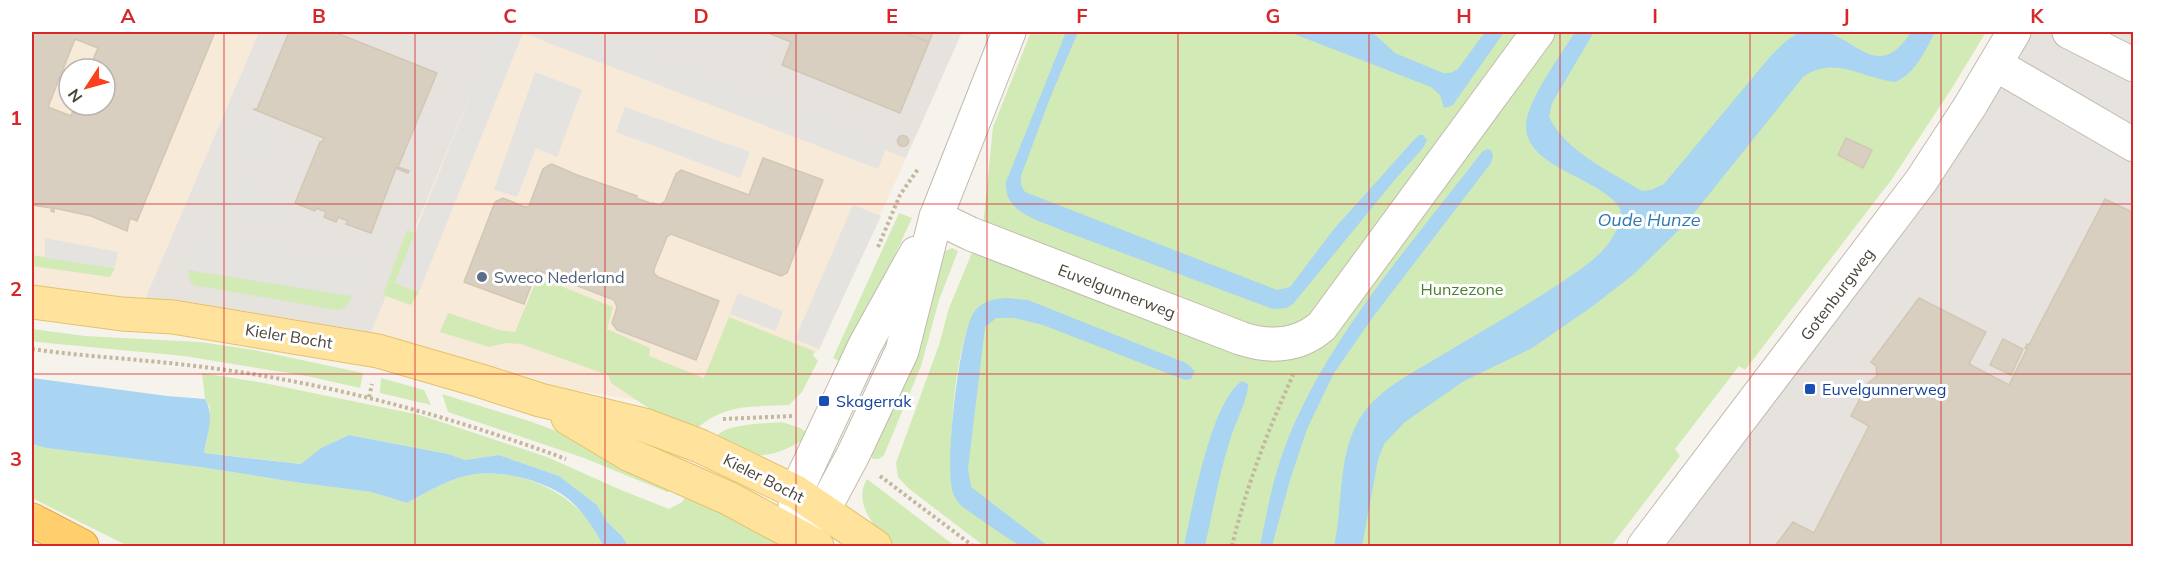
<svg xmlns="http://www.w3.org/2000/svg" width="2165" height="578" font-family="Mulish,sans-serif">
<rect width="100%" height="100%" fill="#f6f3ec"/>
<g fill="#f7ead8" fill-rule="evenodd">
<path d="M32,32H259L134,325L32,308ZM69,69H105V105H69Z"/>
<path d="M497,32H561L906,158L819,351L787,370L673,406L361,356Z"/>
</g>
<g fill="#e6e2dd">
<path d="M259,32H497L361,356L134,325Z"/>
<path d="M561,32H962L906,158Z"/>
<path d="M2009,32H2133V546H1651Z"/>
</g>
<g fill="#d2eab5">
<path d="M1031,32H1986L1952,88L1892,179L1745,370L1739,366L1675,449L1680,456L1611,546H1042L966,488L975,311C953,353 949,442 952,490L1020,546H984L908,488L898,477L896,463L939,345L949,308L983,226L993,127Z"/>
<path d="M899,213L912,218L844,364L833,358Z"/>
<path d="M407,230L415,233L395,283L419,292L411,305L383,295Z"/>
<path d="M952,248L958,251L939,300L921,366L884,455L879,459H873L869,453L943,252Z"/>
<path d="M32,255L115,268L110,277L32,266Z"/>
<path d="M188,270L352,296C348,304 346,309 337,310L193,285L189,279Z"/>
<path d="M538,277L613,307L607,329L650,348L649,356L704,378L729,317L814,351L813,355L818,361L802,392L789,405C751,407 725,403 695,430L662,417L611,383L608,375L521,344L506,343L489,347L440,332L448,313L499,330L515,332Z"/>
<path d="M32,329L85,336L200,342L254,350L363,373L360,388L307,376L184,356L37,342L32,341Z"/>
<path d="M202,373L264,383L420,415L547,457L621,490L669,509L682,502L688,493L802,546H628L622,536L607,522L597,505L559,476L499,455L465,460L448,454L349,435L321,448L302,464L204,453L208,435L210,407L205,399Z"/>
<path d="M381,378L424,390L431,405L380,393Z"/>
<path d="M442,394L532,422L572,437L673,490L667,492L584,458L448,412Z"/>
<path d="M782,422L800,428L811,435C791,448 768,460 744,454C734,451 724,443 715,439C722,423 766,424 782,422Z"/>
<path d="M32,444L46,448L200,467L301,483L371,492L407,503C427,492 448,479 470,475C515,468 562,487 590,522C596,529 599,539 603,546H128L32,498Z"/>
<path d="M867,479L955,546H892C876,528 852,504 867,479Z"/>
</g>
<g fill="#e5e3e0">
<path d="M496,32L522,33L523,32H581L886,148L878,169L523,33L419,292L395,283Z"/>
<path d="M535,72L582,90L557,157L536,148L517,197L494,190Z"/>
<path d="M625,107L750,152L740,178L616,132Z"/>
<path d="M246,133L277,139L270,159L236,155Z"/>
<path d="M221,184L287,198L279,221L212,209Z"/>
<path d="M853,205L881,216L819,349L795,339Z"/>
<path d="M45,238L118,252L115,268L45,258Z"/>
<path d="M199,238L364,268L352,296L188,270Z"/>
<path d="M738,293L783,311L776,331L730,314Z"/>
</g>
<g fill="#a9d4f2">
<path d="M1066,32H1078L1050,98L1021,176V185L1025,192L1277,290L1290,287L1334,229L1413,141L1419,135H1423L1427,140L1423,148L1398,176L1293,304L1287,308L1273,309L1061,230C1037,219 1004,213 1006,182Z"/>
<path d="M1289,32H1372L1395,53L1443,73H1450L1458,69L1485,32H1504L1453,105L1444,108L1440,95L1431,87Z"/>
<path d="M1575,32H1594L1552,103L1549,117C1565,151 1611,172 1642,191L1651,190L1664,184L1769,58C1779,48 1788,37 1802,32C1847,17 1873,93 1911,32H1935C1925,51 1916,73 1895,82C1861,78 1835,55 1803,77L1686,223L1634,274L1593,306L1532,348L1464,381L1405,422L1384,444L1378,460L1362,546H1334C1344,503 1336,449 1365,411C1384,386 1416,371 1442,355C1482,331 1523,308 1562,282C1582,268 1607,253 1617,229C1620,223 1623,213 1619,207C1599,177 1527,168 1526,127C1525,103 1562,53 1575,32Z"/>
<path d="M1487,149L1491,150L1493,155L1491,163L1373,317L1334,373L1307,429L1290,480L1272,546H1260C1267,512 1273,477 1286,444C1327,338 1413,242 1482,152Z"/>
<path d="M1006,298L1028,300L1186,363L1195,371L1191,379L1185,380L1043,325L1014,318H996L985,327L968,469L971,487L1048,546C1040,547 1029,549 1021,546C1017,545 970,512 964,508C959,504 955,499 953,493C944,469 959,334 974,312C982,301 994,299 1006,298Z"/>
<path d="M32,378L167,396L205,399C215,415 207,436 204,453L301,464L321,448L349,435L448,454L465,460L499,455L559,476L597,505L607,522L622,536L628,546H603C595,528 578,504 560,493C534,478 500,470 470,475C448,479 427,492 407,503L371,492L301,483L200,467L46,448L32,444Z"/>
<path d="M1242,381L1248,384C1249,396 1235,424 1231,437C1219,473 1213,510 1205,546H1184C1192,509 1211,401 1242,381Z"/>
</g>
<g fill="#d8cfc1" stroke="#d3c7b4" stroke-width="1.5" fill-rule="evenodd">
<path d="M32,32H215L137,221L130,218L127,231L91,216L54,208V212L51,211L52,208L32,205ZM75,39L98,48L89,69H105V105H75L71,116L48,107Z"/>
<path d="M289,32H334L437,73L398,167L409,171L408,173L396,168L371,233L346,224L348,221L338,217L336,222L324,217L326,212L316,208L315,211L295,203L320,142H322L324,138L253,109H257Z"/>
<path d="M766,32H902L929,42L900,113L782,65L791,42Z"/>
<path d="M902,32H933L929,42Z"/>
<circle cx="903" cy="141" r="5.5"/>
<path d="M1846,138L1872,150L1863,168L1838,155Z"/>
<path d="M763,158L823,180L787,273L781,276L671,234L667,237L654,269V273L658,277L719,301L696,360L617,330L612,323L617,307L614,300L537,270L524,304L464,282L495,202L503,198L525,207L529,206L543,169L549,165L552,164L577,175L637,196L636,198L653,204V203L660,205L665,201L676,174L681,170L749,195Z"/>
<path d="M2105,199L2134,213V546H1775L1793,522L1814,533L1869,426L1851,416L1868,383L1877,376L1876,366L1871,362L1919,298L1986,332L1969,364L2009,385L2027,349L2025,348L2027,344L2029,345Z"/>
<path d="M2003,339L2023,349L2011,375L1990,365Z"/>
</g>
<g fill="none" stroke-linecap="round" stroke-linejoin="round">
<g stroke="#c2bbae" stroke-width="35">
<g id="minor">
<path d="M2069,32L2134,65"/>
<path d="M1995,64L2134,145"/>
<path d="M936,217L971,234L1240,338C1269,348 1298,347 1322,326L1538,32"/>
<path d="M794,520L796,492L802,479L865,345L916,253"/>
<path d="M792,532L824,509L853,455L902,351L936,217L1009,32"/>
<path d="M1644,546L1921,181L1970,106L2014,32"/>
</g>
</g>
<g stroke="#e6c16a" stroke-width="35">
<g id="major">
<path d="M32,302L122,314L173,317L378,351L481,381L540,400L644,425L700,446L796,492L875,546"/>
<path d="M568,418L630,455L728,498L817,546"/>
</g>
</g>
<g stroke="#e0a43c" stroke-width="35">
<path id="highway" d="M32,520L82,546"/>
</g>
<g stroke="#c4b79f" stroke-width="4" stroke-dasharray="3 3" stroke-linecap="butt">
<path d="M878,247L900,195L918,169"/>
<path d="M32,349C86,357 141,359 195,366C322,381 447,415 566,459"/>
<path d="M369,397L372,384"/>
<path d="M723,419L794,416"/>
<path d="M880,476L973,546"/>
<path d="M1232,546C1246,487 1268,430 1293,375"/>
</g>
<use href="#minor" stroke="#fff" stroke-width="33"/>
<use href="#major" stroke="#ffe39c" stroke-width="33"/>
<use href="#highway" stroke="#ffcf6e" stroke-width="33"/>
</g>
<path fill="none" stroke="#d62828" stroke-width="1.5" stroke-opacity="0.55" d="M224,32V546M415,32V546M605,32V546M796,32V546M987,32V546M1178,32V546M1369,32V546M1560,32V546M1750,32V546M1941,32V546M32,204H2134M32,374H2134"/>
<circle fill="#5c6f8a" stroke="#fff" stroke-width="2" cx="482" cy="277" r="6"/>
<g fill="#1a4fb4" stroke="#fff" stroke-width="2">
<rect x="1804" y="383" width="12" height="12" rx="3"/>
<rect x="818" y="395" width="12" height="12" rx="3"/>
</g>
<g text-anchor="middle" dominant-baseline="central" stroke-width="6" stroke-linejoin="round" paint-order="stroke">
<g font-size="16" fill="#4e5e75" stroke="#fff" text-anchor="start">
<text x="494" y="277">Sweco Nederland</text>
</g>
<g font-size="16" fill="#4a7f2a" stroke="#fff">
<text x="1462" y="289">Hunzezone</text>
</g>
<g font-size="16" fill="#4b4439" stroke="#fff">
<text transform="translate(1117 291) rotate(21)">Euvelgunnerweg</text>
<text transform="translate(1837 294) rotate(-53)">Gotenburgweg</text>
<text transform="translate(289 336) rotate(9)">Kieler Bocht</text>
<text transform="translate(764 478) rotate(27)">Kieler Bocht</text>
</g>
<g font-size="16" fill="#164399" stroke="#fff" text-anchor="start">
<text x="1822" y="389">Euvelgunnerweg</text>
<text x="836" y="401">Skagerrak</text>
</g>
<g font-size="18" font-style="italic" fill="#2e7ab2" stroke="#fff">
<text x="1649" y="219">Oude Hunze</text>
</g>
</g>
<rect width="2165" height="578" fill="none" stroke="#ffffff" stroke-width="66"/>
<g transform="translate(87 87) rotate(234)"><circle r="28" fill="#ffffff" stroke="#b7b4b0" stroke-width="1.5"/>
<path d="M0-4.5L10 22L0 15L-10 22Z" fill="#fc3f1d"/>
<text y="-9" font-size="16" font-weight="bold" text-anchor="middle" fill="#4b4439">N</text>
</g>
<rect x="33" y="33" width="2099" height="512" fill="none" stroke="#d62828" stroke-width="2"/>
<g font-size="20" text-anchor="middle" font-weight="bold" fill="#d62828">
<text x="128" y="23">A</text>
<text x="319" y="23">B</text>
<text x="510" y="23">C</text>
<text x="701" y="23">D</text>
<text x="892" y="23">E</text>
<text x="1082" y="23">F</text>
<text x="1273" y="23">G</text>
<text x="1464" y="23">H</text>
<text x="1655" y="23">I</text>
<text x="1846" y="23">J</text>
<text x="2037" y="23">K</text>
<text x="16" y="125">1</text>
<text x="16" y="296">2</text>
<text x="16" y="466">3</text>
</g>
</svg>
